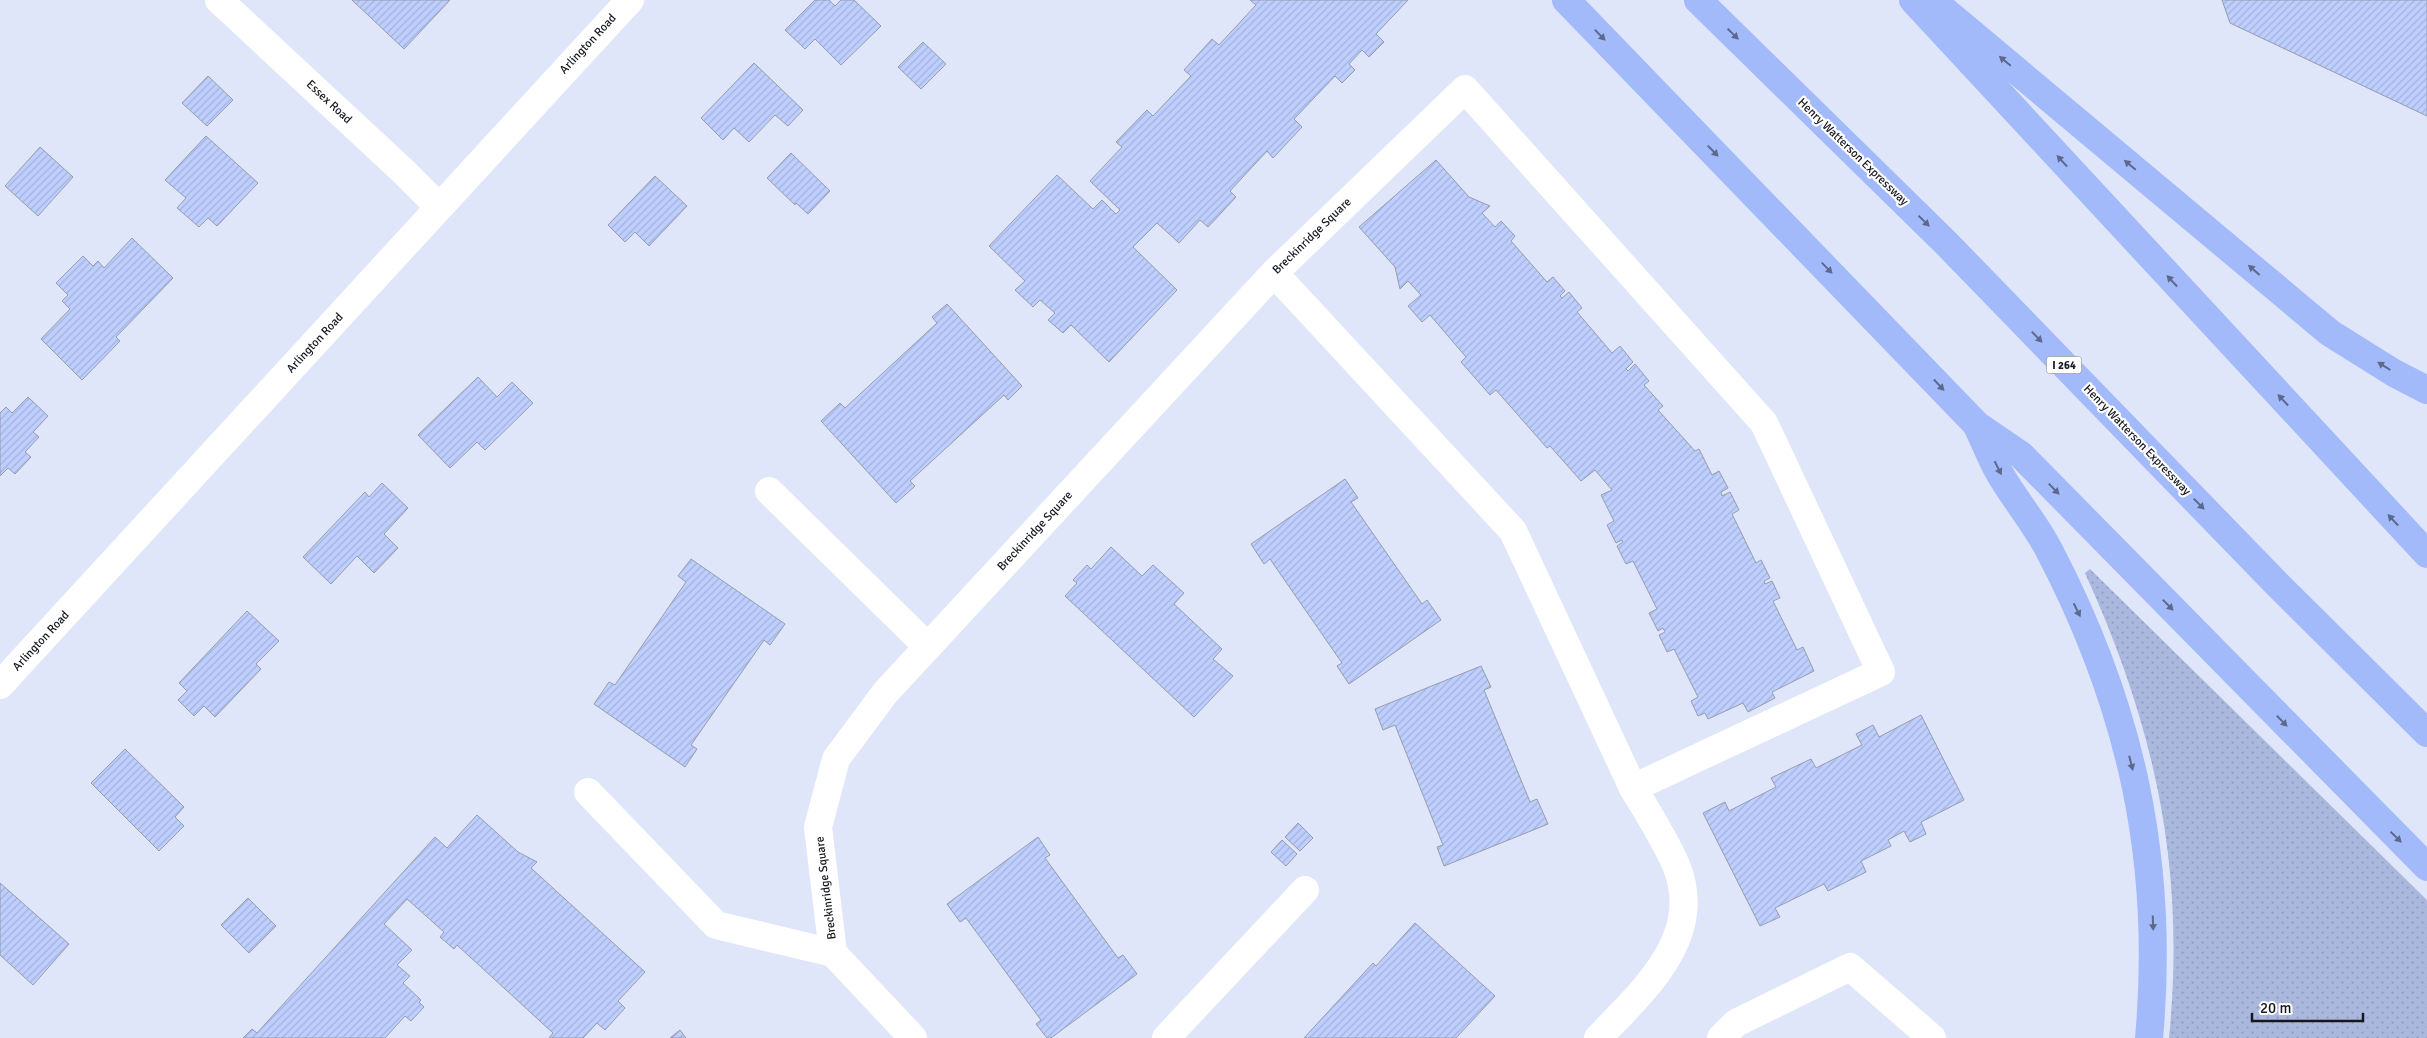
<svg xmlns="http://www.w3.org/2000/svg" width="2427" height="1038" font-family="Signika,sans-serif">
<defs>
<pattern id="grass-dots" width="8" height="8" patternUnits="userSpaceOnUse" patternTransform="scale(1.25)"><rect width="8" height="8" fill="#aab8de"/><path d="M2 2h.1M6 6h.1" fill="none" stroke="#929dbe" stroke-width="1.8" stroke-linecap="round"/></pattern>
<pattern id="building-hatch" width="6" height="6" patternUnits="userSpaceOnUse" patternTransform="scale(1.25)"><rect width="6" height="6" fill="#becfff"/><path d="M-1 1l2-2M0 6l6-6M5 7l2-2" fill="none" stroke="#a3b1da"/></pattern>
</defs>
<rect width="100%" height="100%" fill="#dfe6f9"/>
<path fill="url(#grass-dots)" d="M2090,569L2427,900V1038H2169C2186,868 2155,727 2085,573Z"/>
<g fill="url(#building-hatch)" stroke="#959cad">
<path d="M352,0H450L404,49Z"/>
<path d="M815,0H829L835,6L841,0H854L881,26L841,65L815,39L805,49L785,30Z"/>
<path d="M1250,0H1408L1376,34L1384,42L1369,57L1362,50L1349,64L1355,70L1342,83L1335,76L1294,119L1302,127L1273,158L1267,151L1230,191L1236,197L1208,227L1200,220L1179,243L1157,223L1133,247L1177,290L1109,362L1071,325L1063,333L1048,320L1055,313L1040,300L1033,307L1015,290L1025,281L989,246L1057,175L1093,209L1102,200L1116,214L1120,210L1090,181L1122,147L1116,142L1147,110L1153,116L1191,76L1184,70L1212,39L1219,45L1256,5Z"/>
<path d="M2222,0H2427V116L2230,23Z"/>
<path d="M923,42L946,64L921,89L898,67Z"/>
<path d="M754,63L803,110L788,126L775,115L749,142L734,128L723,140L701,118Z"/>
<path d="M208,76L233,100L207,126L182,103Z"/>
<path d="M206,136L258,183L217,226L208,218L199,227L177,208L186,198L165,180Z"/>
<path d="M40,147L73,177L38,216L5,186Z"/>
<path d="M791,153L830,191L808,214L796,203L795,205L767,178Z"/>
<path d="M1436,160L1469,197L1490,206L1482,213L1495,227L1501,221L1515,236L1511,241L1547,282L1553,277L1565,291L1560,296L1562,298L1569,292L1582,308L1577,312L1612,353L1620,346L1633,362L1626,369L1628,371L1635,364L1649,381L1644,385L1663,406L1658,410L1695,451L1699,449L1712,475L1719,471L1728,488L1721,492L1722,496L1730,492L1739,510L1732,514L1756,563L1761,560L1770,578L1764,581L1765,584L1772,581L1780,598L1773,601L1797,650L1803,647L1814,671L1772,692L1775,698L1748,712L1743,703L1708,719L1705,713L1698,716L1691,701L1698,697L1674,649L1667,652L1659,635L1665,632L1663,628L1658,631L1649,613L1657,609L1633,561L1626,564L1617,546L1623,542L1622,540L1616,543L1607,525L1614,521L1601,495L1612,490L1595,470L1581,481L1550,446L1547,448L1496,390L1490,395L1461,362L1466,357L1430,315L1422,322L1408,306L1421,295L1408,281L1400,289L1395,267L1359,227Z"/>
<path d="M655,176L687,206L649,246L635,232L625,242L608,225Z"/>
<path d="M132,238L173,278L116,337L120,341L82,380L41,339L70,309L62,301L68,295L56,283L83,256L93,266L98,261L104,268Z"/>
<path d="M947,304L1022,386L1008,400L1004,395L910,481L915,486L896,503L821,421L840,403L845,408L937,323L932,317Z"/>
<path d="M478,377L497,397L512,382L533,403L485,450L477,442L450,468L418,435Z"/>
<path d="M28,397L48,416L33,432L39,437L25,452L31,457L15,474L8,468L0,476V413L6,407L12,413Z"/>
<path d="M1345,479L1358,498L1351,502L1422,604L1427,600L1441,620L1349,684L1337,666L1342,663L1270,559L1264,564L1251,544Z"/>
<path d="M382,483L408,508L384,534L398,548L374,573L357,556L331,584L303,557L365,492L369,497Z"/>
<path d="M1111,547L1142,576L1153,565L1184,593L1174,604L1222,649L1213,659L1233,676L1194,717L1065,596L1077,583L1073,580L1087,565L1091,569Z"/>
<path d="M691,559L785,624L770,645L764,640L691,745L697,749L685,767L594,704L609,682L615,685L686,582L678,576Z"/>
<path d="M247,611L279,641L256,664L261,669L215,717L204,706L194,716L178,700L187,691L179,683Z"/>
<path d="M1481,666L1491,687L1484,690L1530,802L1537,799L1548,824L1444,866L1437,847L1443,845L1395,725L1383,730L1375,709Z"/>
<path d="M1921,715L1964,800L1921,822L1926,834L1910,842L1904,831L1888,840L1891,846L1861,861L1866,872L1828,891L1824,884L1775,908L1780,917L1760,926L1703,813L1725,802L1729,811L1776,787L1771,778L1811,759L1816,768L1862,745L1856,734L1873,725L1879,737Z"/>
<path d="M125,749L184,807L175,817L184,826L159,851L91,783Z"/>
<path d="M477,815L518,852L537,862L531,868L645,972L618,1001L625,1008L605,1030L597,1023L583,1038H549L553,1033L457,945L454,949L440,937L444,932L407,899L384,924L412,950L397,965L410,976L403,983L421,1000L419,1002L424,1007L411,1021L405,1016L385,1038H243L252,1029L257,1033L435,837L447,848Z"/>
<path d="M1298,823L1313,838L1300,851L1285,837Z"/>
<path d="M1038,837L1050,855L1045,858L1118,958L1123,955L1137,974L1051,1038H1047L1036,1024L1041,1020L966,918L960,922L947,904Z"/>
<path d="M1282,840L1297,854L1286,866L1271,852Z"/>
<path d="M0,883L69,944L33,985L0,955Z"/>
<path d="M248,898L276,926L249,953L221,925Z"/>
<path d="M1415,923L1495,996L1456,1038H1304L1373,963L1376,966Z"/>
<path d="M680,1030L686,1038H670Z"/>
</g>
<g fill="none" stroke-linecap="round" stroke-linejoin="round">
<g stroke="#fff" stroke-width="28">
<path d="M219,0L403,171L438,206"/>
<path d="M769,491L928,647"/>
<path d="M0,685L630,0"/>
<path d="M588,792L716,925L833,953"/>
<path d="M913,1038L833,953L818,827L836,759L885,693L1274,273L1465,89L1764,423L1881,672L1633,788L1513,531L1274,273"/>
<path d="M1166,1038L1305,890"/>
<path d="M1598,1038C1642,992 1706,937 1676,865C1664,838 1648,813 1633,788"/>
<path d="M1721,1038L1736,1023L1850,967L1932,1038"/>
</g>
<g stroke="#a2b9fa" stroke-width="28">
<path d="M1566,0L1977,425L2021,455L2427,867"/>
<path d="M1698,0L1946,243L2275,582L2427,733"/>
<path d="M1913,0L2427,554"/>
<path d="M1938,5L2330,333L2394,373L2427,390"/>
<path d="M1977,426C1985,442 1991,459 2000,474C2015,500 2035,523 2049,550C2131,707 2165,861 2149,1038"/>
</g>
</g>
<defs><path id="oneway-solid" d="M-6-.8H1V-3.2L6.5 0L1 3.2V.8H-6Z" transform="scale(1.25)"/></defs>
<g fill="#5c688c">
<use href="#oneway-solid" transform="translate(1733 34) rotate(44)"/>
<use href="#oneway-solid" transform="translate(1600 35) rotate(46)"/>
<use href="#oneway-solid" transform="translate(2005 61) rotate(-140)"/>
<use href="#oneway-solid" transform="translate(1713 151) rotate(46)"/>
<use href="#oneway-solid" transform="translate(2062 161) rotate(-133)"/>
<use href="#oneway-solid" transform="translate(2130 165) rotate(-140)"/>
<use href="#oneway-solid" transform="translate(1924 221) rotate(44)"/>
<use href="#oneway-solid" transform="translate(1827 268) rotate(46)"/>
<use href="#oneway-solid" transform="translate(2254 270) rotate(-139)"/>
<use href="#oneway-solid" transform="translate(2172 281) rotate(-133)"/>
<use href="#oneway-solid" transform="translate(2037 337) rotate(46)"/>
<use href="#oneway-solid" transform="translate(2384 366) rotate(-148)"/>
<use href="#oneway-solid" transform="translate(1939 385) rotate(47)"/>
<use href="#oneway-solid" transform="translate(2283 400) rotate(-133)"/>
<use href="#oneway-solid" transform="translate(1998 468) rotate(63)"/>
<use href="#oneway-solid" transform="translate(2054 489) rotate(46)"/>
<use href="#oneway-solid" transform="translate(2199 504) rotate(46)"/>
<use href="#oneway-solid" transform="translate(2393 520) rotate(-133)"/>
<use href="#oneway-solid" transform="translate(2168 605) rotate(46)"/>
<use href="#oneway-solid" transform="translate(2077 610) rotate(64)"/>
<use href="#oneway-solid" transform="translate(2282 721) rotate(46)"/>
<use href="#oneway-solid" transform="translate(2131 763) rotate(76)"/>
<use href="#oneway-solid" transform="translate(2396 837) rotate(44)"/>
<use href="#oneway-solid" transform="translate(2153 923) rotate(88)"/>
</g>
<g text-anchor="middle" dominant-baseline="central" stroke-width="4.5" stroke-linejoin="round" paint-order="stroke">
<rect fill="#fff" stroke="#5c5d62" stroke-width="1" x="2046.5" y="356.5" width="35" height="17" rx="4"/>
<g font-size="11" font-weight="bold" fill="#16181f">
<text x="2064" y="365">I 264</text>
</g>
<g font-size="12" fill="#16181f" stroke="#fff">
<text transform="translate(588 44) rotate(-47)">Arlington Road</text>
<text transform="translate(329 102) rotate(43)">Essex Road</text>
<text transform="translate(1853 152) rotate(44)">Henry Watterson Expressway</text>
<text transform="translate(1312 236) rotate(-44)">Breckinridge Square</text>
<text transform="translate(315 343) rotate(-47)">Arlington Road</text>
<text transform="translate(2137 440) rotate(46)">Henry Watterson Expressway</text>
<text transform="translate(1035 531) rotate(-47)">Breckinridge Square</text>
<text transform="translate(41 641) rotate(-47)">Arlington Road</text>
<text transform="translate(826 888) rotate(-97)">Breckinridge Square</text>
</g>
</g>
<path d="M2252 1013v8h111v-8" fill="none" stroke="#16181f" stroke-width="2.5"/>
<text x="2260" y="1013" font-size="15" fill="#16181f" stroke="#ffffff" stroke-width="4" paint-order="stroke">20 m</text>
</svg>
